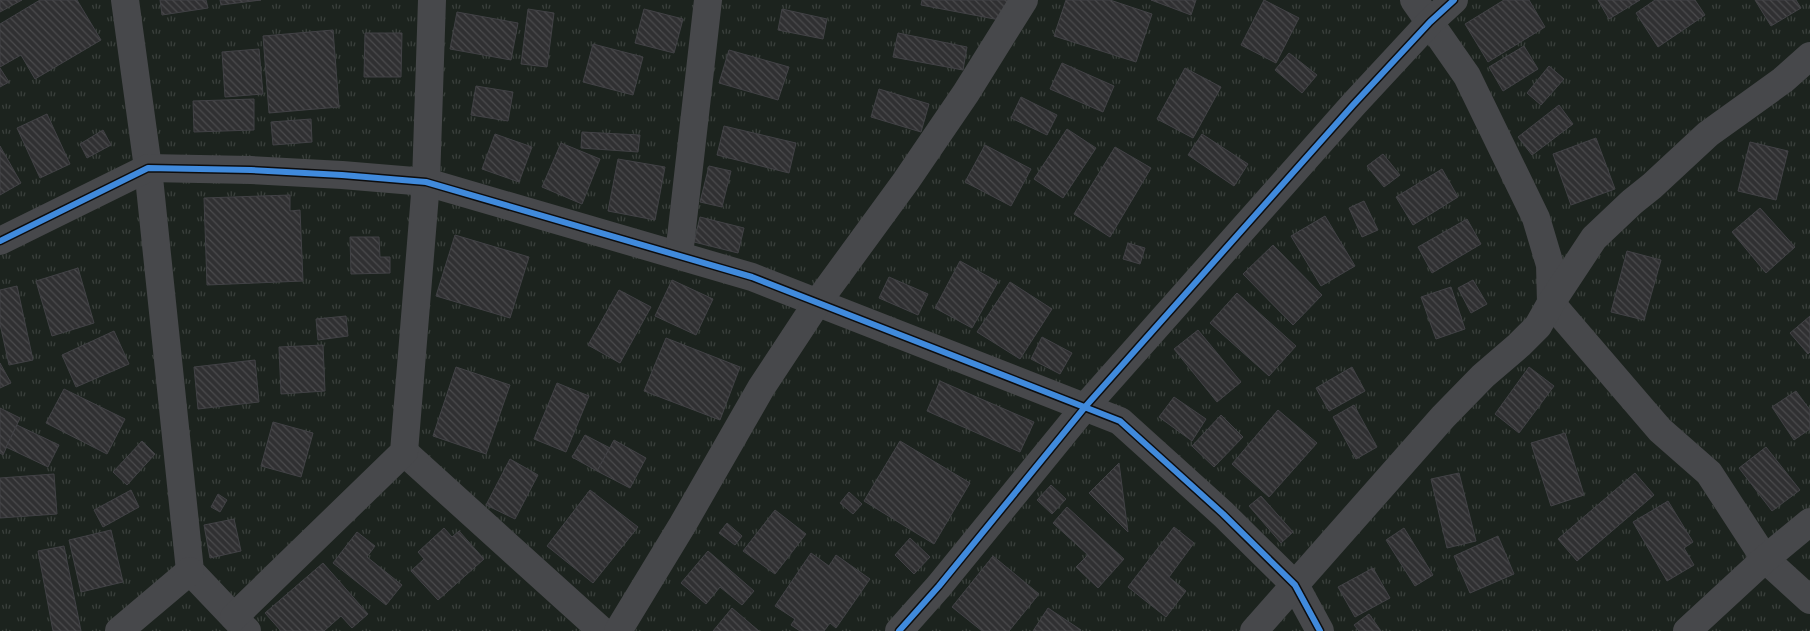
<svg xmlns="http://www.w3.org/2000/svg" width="1810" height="631" font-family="'IBM Plex Sans',sans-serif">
<defs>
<pattern id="park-tufts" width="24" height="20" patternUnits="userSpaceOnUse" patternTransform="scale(1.25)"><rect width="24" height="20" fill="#1c231e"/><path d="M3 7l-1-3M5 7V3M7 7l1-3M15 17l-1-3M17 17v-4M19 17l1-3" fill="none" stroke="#3a403c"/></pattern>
<pattern id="building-back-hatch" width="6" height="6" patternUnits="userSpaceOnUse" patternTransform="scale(1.25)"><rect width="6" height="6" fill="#303032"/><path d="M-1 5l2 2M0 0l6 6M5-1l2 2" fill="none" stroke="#4b4b4d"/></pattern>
</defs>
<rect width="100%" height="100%" fill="#121213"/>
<rect fill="url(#park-tufts)" x="0" y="0" width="1810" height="631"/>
<g fill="url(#building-back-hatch)" stroke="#424246">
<path d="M0,0H22L0,12Z"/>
<path d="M40,0H77L101,40L35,79L21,55L0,67V24Z"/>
<path d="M160,0H206L208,8L162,15Z"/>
<path d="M220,0H261L221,5Z"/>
<path d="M922,0H1009L1005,21L921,5Z"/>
<path d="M1066,0H1110L1152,14L1136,62L1054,36Z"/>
<path d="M1151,0H1196L1191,15Z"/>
<path d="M1264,0L1299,18L1276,63L1241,45Z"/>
<path d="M1504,0H1529L1545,27L1488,62L1465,24Z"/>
<path d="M1598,0H1640L1609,19Z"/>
<path d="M1655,0H1695L1705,15L1658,47L1636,13Z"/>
<path d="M1755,0H1796L1801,8L1771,26Z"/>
<path d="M528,9L554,13L547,67L521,64Z"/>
<path d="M644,9L683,19L674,53L635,43Z"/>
<path d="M782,9L827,19L823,39L778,30Z"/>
<path d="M457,12L518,23L511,60L450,49Z"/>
<path d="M333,30L339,107L269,113L263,36Z"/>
<path d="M365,33H402L401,77H364Z"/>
<path d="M898,33L967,47L963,70L893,57Z"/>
<path d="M593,44L643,57L633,95L583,82Z"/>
<path d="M1524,46L1538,69L1503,91L1489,67Z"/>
<path d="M259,49L263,94L225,97L222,52Z"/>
<path d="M729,50L789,67L778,100L719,83Z"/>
<path d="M1289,53L1317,75L1302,93L1275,70Z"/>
<path d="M1062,63L1114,86L1103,112L1050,89Z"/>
<path d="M1549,66L1564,79L1541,105L1527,93Z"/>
<path d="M0,68L9,82L0,87Z"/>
<path d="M1185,68L1221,87L1193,138L1157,119Z"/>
<path d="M476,86L513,92L508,121L471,115Z"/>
<path d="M879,89L929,104L921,132L871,117Z"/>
<path d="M1021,97L1057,115L1047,135L1011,118Z"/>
<path d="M254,99V130L194,132L193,101Z"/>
<path d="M1559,105L1573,124L1532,155L1518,137Z"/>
<path d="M47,114L70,164L40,178L17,128Z"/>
<path d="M311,119L312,142L273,145L271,122Z"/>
<path d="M724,126L796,143L789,173L717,155Z"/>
<path d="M1067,129L1096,148L1063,198L1034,179Z"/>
<path d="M103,130L111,145L87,158L80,144Z"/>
<path d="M582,132L640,135L638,152L581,148Z"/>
<path d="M495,134L532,147L519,182L482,169Z"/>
<path d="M1202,134L1248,164L1234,186L1188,155Z"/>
<path d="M1596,138L1615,189L1571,205L1553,154Z"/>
<path d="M1750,142L1788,151L1776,200L1738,191Z"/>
<path d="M561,143L600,159L582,204L542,187Z"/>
<path d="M985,145L1031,169L1011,206L965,182Z"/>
<path d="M0,146L21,183L0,195Z"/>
<path d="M1115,147L1151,168L1110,237L1074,214Z"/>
<path d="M1383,154L1400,175L1384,187L1367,166Z"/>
<path d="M618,159L665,167L655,220L608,211Z"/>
<path d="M709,166L731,171L722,207L700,202Z"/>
<path d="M1442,169L1458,197L1413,225L1396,197Z"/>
<path d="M290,195V211L300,210L303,281L207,285L204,198Z"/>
<path d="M1364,201L1378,230L1362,237L1349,208Z"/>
<path d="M1760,208L1795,247L1766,273L1732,232Z"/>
<path d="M1325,216L1355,266L1321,286L1291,236Z"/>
<path d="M700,217L744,228L738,253L694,242Z"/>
<path d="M1467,219L1481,244L1432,273L1418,247Z"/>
<path d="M455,235L529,257L510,318L436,296Z"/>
<path d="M350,237H379L380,257H390V273L351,274Z"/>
<path d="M1128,243L1145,248L1140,264L1123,259Z"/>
<path d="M1273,245L1322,295L1293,325L1243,274Z"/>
<path d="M1627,251L1661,260L1644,320L1611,312Z"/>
<path d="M960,261L998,282L972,328L935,308Z"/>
<path d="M78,268L94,323L52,336L36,281Z"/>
<path d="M889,277L928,294L918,315L879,298Z"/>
<path d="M672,280L713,299L696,335L655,316Z"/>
<path d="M1473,280L1487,304L1471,313L1458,288Z"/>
<path d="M1010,282L1052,309L1020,359L977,332Z"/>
<path d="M17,286L33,360L9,365L0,324V290Z"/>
<path d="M1451,287L1465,329L1436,339L1421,297Z"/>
<path d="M619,290L651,307L620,363L588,345Z"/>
<path d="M1237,293L1296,346L1269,376L1210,323Z"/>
<path d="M346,316L348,336L318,340L316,319Z"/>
<path d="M1810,316V352L1808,354L1790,333Z"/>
<path d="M1198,330L1241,382L1217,402L1174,349Z"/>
<path d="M114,331L129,364L76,387L62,355Z"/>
<path d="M1042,337L1072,353L1060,374L1031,359Z"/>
<path d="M666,338L740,367L720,420L644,391Z"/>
<path d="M323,345L325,391L281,394L279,347Z"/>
<path d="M255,360L259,402L198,409L194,367Z"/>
<path d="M0,363L11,383L0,388Z"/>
<path d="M456,367L510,385L486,454L433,436Z"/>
<path d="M1352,367L1365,391L1329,411L1316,388Z"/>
<path d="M1529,367L1554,386L1519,433L1495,414Z"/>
<path d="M940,381L1034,422L1020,452L927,411Z"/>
<path d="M557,383L589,396L566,452L534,439Z"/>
<path d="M64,389L125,419L107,454L46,423Z"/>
<path d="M1796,391L1810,410V429L1794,440L1772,407Z"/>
<path d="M1174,397L1206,419L1192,441L1159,417Z"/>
<path d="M1354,405L1377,447L1356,459L1333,417Z"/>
<path d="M0,408L20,418L3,455L0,453Z"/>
<path d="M1278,410L1317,443L1269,497L1232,464Z"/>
<path d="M1221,415L1243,437L1214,467L1192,446Z"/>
<path d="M273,422L313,433L301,477L261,466Z"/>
<path d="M17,425L59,445L48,467L6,447Z"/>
<path d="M1565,433L1584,495L1551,506L1531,443Z"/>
<path d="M585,435L610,448L597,471L572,457Z"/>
<path d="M614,440L646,458L630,488L597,471Z"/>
<path d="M142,441L155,454L127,485L113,472Z"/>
<path d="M900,441L970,483L934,544L864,501Z"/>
<path d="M1766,447L1800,490L1772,511L1739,468Z"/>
<path d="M510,459L538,475L515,519L486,505Z"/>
<path d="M1119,463L1128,532L1089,493Z"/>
<path d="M1459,473L1476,541L1447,548L1431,479Z"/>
<path d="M1635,473L1654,495L1577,561L1558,539Z"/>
<path d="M54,474L57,514L0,518V478Z"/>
<path d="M1051,485L1066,499L1052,514L1037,500Z"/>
<path d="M131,490L139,507L103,527L94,510Z"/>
<path d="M590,490L638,527L593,583L547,546Z"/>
<path d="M849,492L862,504L853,514L840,503Z"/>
<path d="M218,494L227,500L220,512L211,507Z"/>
<path d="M1261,496L1293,532L1281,543L1249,506Z"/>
<path d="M1668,501L1693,542L1684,548L1694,565L1667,581L1633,522Z"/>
<path d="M1067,507L1124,559L1098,588L1076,567L1088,555L1053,523Z"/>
<path d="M775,510L806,534L775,574L743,551Z"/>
<path d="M234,519L241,551L210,558L204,525Z"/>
<path d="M727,523L742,536L735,545L719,533Z"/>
<path d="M1174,527L1194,543L1169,577L1186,591L1166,617L1128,587Z"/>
<path d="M444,528L452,537L459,531L484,559L438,600L411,571L424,559L418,552Z"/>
<path d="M1404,528L1433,575L1415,586L1386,540Z"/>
<path d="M111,530L123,582L81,592L69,540Z"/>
<path d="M357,532L375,546L367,557L402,585L386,605L333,563Z"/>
<path d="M1498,536L1514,574L1470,593L1454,556Z"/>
<path d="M910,538L930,557L914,574L895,555Z"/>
<path d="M64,546L81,631H53L38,551Z"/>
<path d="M708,551L754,591L742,605L720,587L706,604L681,583Z"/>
<path d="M811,553L829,566L836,555L870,579L836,628L830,623L824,631H800L791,625L795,619L775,606Z"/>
<path d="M993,556L1039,594L1009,631H982L952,607Z"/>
<path d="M323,563L368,614L352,628L341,616L324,631H281L265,613Z"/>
<path d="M1373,568L1390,598L1355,617L1338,587Z"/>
<path d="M732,608L759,631H713Z"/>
<path d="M1048,608L1081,630L1080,631H1033Z"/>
<path d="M1369,614L1381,631H1359L1354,625Z"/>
</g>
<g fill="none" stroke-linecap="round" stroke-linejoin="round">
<g stroke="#47484b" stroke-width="28">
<path d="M125,0L148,168L190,571L247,631"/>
<path d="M1414,0L1467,76L1536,218L1550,265L1551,303L1660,430L1709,473L1765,559L1810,600"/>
<path d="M0,241L148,168L251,170L342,175L426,182L752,277L1120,421L1223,514L1295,585L1320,631"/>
<path d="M679,255L708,0"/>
<path d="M404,452L602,631"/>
<path d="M234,617L404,452L426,182L432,0"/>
<path d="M119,631L190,571"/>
<path d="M618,631L683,524L761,388L817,303L906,181L966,93L1024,0"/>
<path d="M899,631L939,586L1085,407L1353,105L1430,22L1454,0"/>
<path d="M1254,631L1443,417L1483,376L1519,345L1538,326L1551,303L1594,238L1632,202L1652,186L1708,134L1783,80L1810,56"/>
<path d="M1687,631L1765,559L1810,522"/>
</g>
<g stroke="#0d0d0e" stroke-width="9">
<g id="cycleway">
<path d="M0,241L148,168L251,170L342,175L426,182L752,277L1120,421L1223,514L1295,585L1320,631"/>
<path d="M899,631L939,586L1085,407L1353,105L1430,22L1454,0"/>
</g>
</g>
<use href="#cycleway" stroke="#408adc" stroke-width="6"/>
</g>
</svg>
